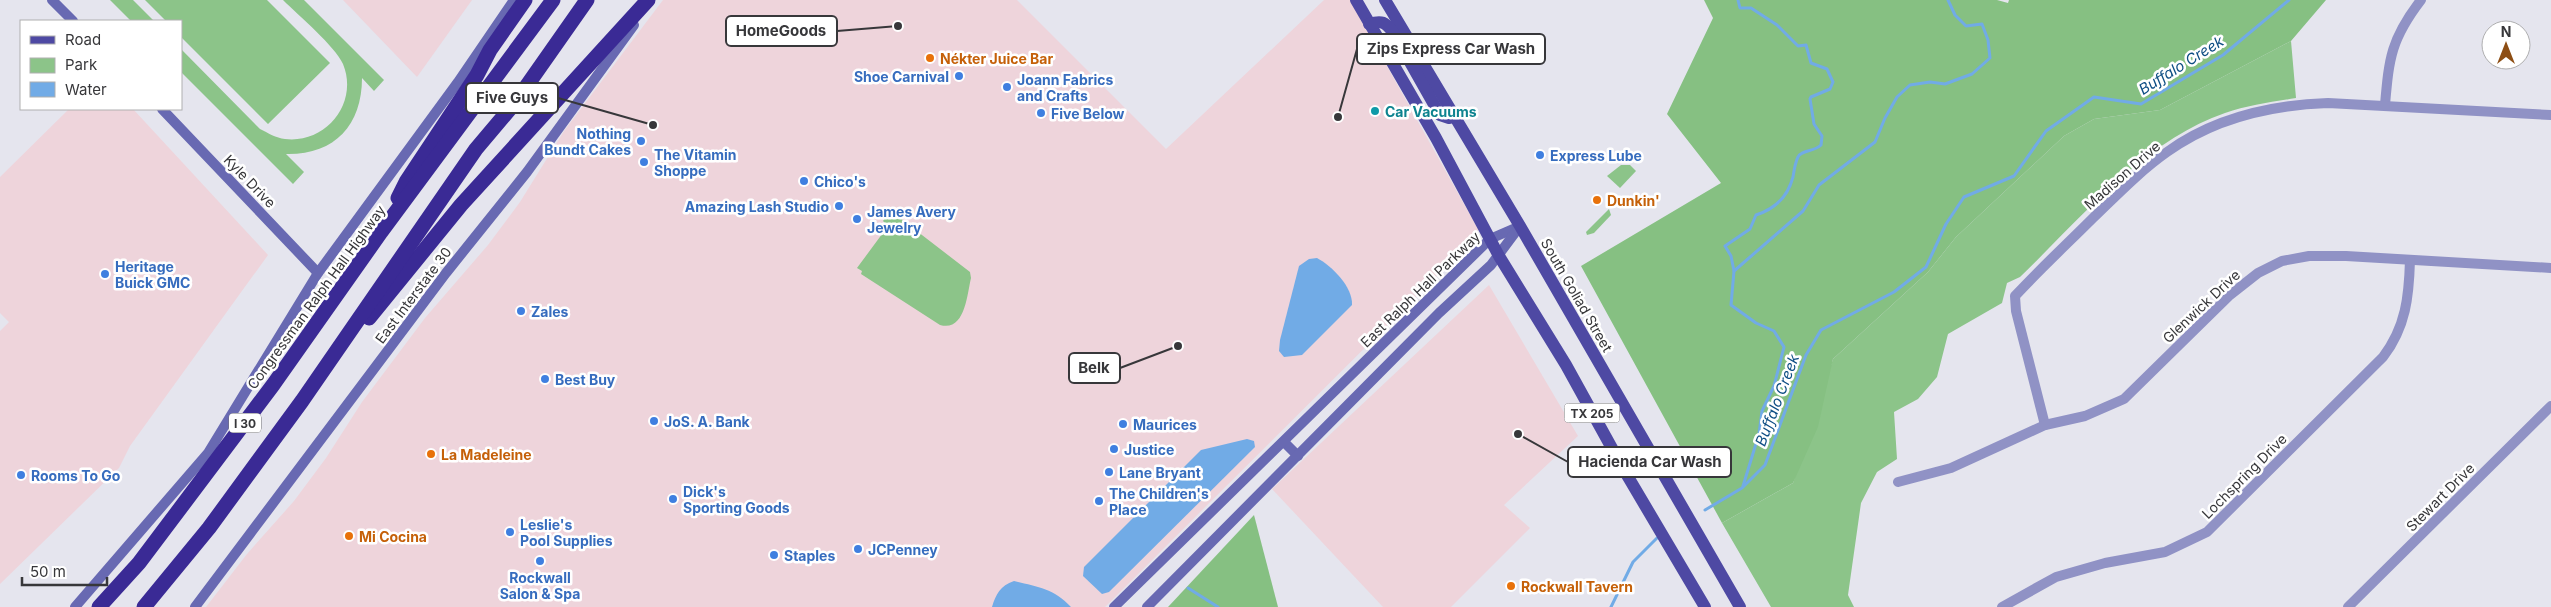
<svg xmlns="http://www.w3.org/2000/svg" width="2551" height="607" font-family="Inter,sans-serif">
<rect width="100%" height="100%" fill="#e5e5ee"/>
<g fill="#eed4db">
<path d="M343,0H472L417,77Z"/>
<path d="M663,0H1017L1166,149L1324,0H1350L1478,229L1477,236L1105,607H206L247,554L294,501L326,458L362,402L425,318L488,245L520,202L564,131Z"/>
<path d="M69,109H133L268,255L130,446L119,468L0,584V331L9,322L0,313V177Z"/>
<path d="M1489,285L1578,436L1504,505L1530,528L1451,607H1383L1272,489Z"/>
</g>
<g fill="#8cc489">
<path d="M110,0H133L154,21H131Z"/>
<path d="M145,0H267L330,63L268,124L181,37V21H166Z"/>
<path d="M283,0H304L384,80L374,91L362,78C362,126 334,155 286,154L304,172L293,184L181,72V49L260,129C268,133 276,138 285,139C326,144 359,103 343,64C335,46 299,16 283,0Z"/>
<path d="M2291,41L2296,98C2272,102 2248,105 2225,113C2145,140 2079,220 2020,277L2007,283L2002,303L1948,334L1937,377L1918,399L1894,412L1897,459L1877,472L1861,503L1848,595L1854,607H1771L1722,523L1793,483L1833,359L1928,272L1956,237L2064,136L2094,119L2160,110Z"/>
<path d="M1621,165H1630L1636,171L1620,188L1607,176Z"/>
<path d="M1609,209L1611,215L1594,233L1587,235L1586,232Z"/>
<path d="M887,215H896L970,272L971,278C967,295 965,332 940,325L861,274L862,271L857,268L888,226L883,221Z"/>
</g>
<g fill="#86c082">
<path d="M1704,0H1997L2008,3L2009,0H2326L2291,41L2160,110L2094,119L2064,136L1956,237L1928,272L1833,359L1818,427L1793,483L1722,523L1581,266L1721,183L1667,114L1713,18Z"/>
<path d="M1254,515L1278,607H1168Z"/>
</g>
<g fill="#71abe6">
<path d="M1317,258C1332,266 1353,287 1352,305L1302,355L1284,357L1279,351L1280,340L1299,266L1309,259Z"/>
<path d="M1247,439L1254,441L1255,447L1109,592L1102,594L1083,576L1084,567L1201,450Z"/>
<path d="M1014,581C1038,587 1053,588 1071,607H992C996,594 1000,586 1014,581Z"/>
</g>
<g fill="none" stroke-linecap="round" stroke-linejoin="round">
<g stroke="#71abe6" stroke-width="3">
<path d="M1734,271L1731,256L1725,246L1750,229L1756,215C1775,209 1788,196 1793,177C1794,171 1795,163 1798,157C1801,150 1814,152 1821,145L1822,136L1814,124L1810,99L1811,97L1830,89L1833,82L1827,69L1811,63L1806,45L1798,46L1777,25L1751,8H1740L1738,0"/>
<path d="M1743,486L1759,434L1762,411L1774,386L1784,347L1774,331L1756,323L1731,305L1734,271L1803,211L1819,185L1875,142L1885,118L1897,97L1910,85L1930,82L1945,84L1972,74L1990,58L1988,40L1982,24L1966,26L1955,15L1948,0"/>
<path d="M1705,510L1742,488L1765,465L1806,355L1821,330L1894,292L1926,267L1946,224L1964,197L2014,176L2046,131L2094,97L2141,104L2223,55L2289,0"/>
<path d="M1188,588L1218,607"/>
<path d="M1611,607L1633,562L1657,538"/>
</g>
<g stroke="#9092c5" stroke-width="10">
<path d="M2385,105C2389,58 2391,39 2421,0"/>
<path d="M2045,425L2016,311L2015,296C2040,269 2067,244 2093,218C2117,195 2140,171 2167,152C2214,118 2271,105 2328,103L2551,115"/>
<path d="M1898,482L1951,468L2045,425L2085,416L2124,399L2230,295L2258,273L2282,261L2309,256H2346L2551,268"/>
<path d="M2002,607L2056,577L2105,563L2165,552L2207,532L2383,357C2406,327 2409,296 2410,260"/>
<path d="M2348,607L2551,406"/>
</g>
<g stroke="#6869b2" stroke-width="10">
<path d="M52,0L73,21"/>
<path d="M162,109L318,273"/>
<path d="M1284,442L1298,456"/>
<path d="M75,607L208,453L318,273L458,82L514,0"/>
<path d="M195,607L446,273L527,172L634,25"/>
<path d="M1114,607L1490,239L1520,226"/>
<path d="M1147,607L1439,313L1491,265L1520,226"/>
</g>
<g stroke="#4e49a3" stroke-width="12">
<path d="M1356,0L1436,138L1499,256L1566,365L1624,470L1705,607"/>
<path d="M1385,0L1520,226L1740,607"/>
<path d="M1369,24C1382,20 1385,22 1393,32L1440,115L1449,118L1455,116"/>
</g>
<g stroke="#3a2a95" stroke-width="15">
<path d="M398,198L406,182L477,75L490,50L525,0"/>
<path d="M369,318L461,205L648,0"/>
<path d="M99,607L139,563L273,385L381,232L553,0"/>
<path d="M144,607L209,528L302,401L476,149L514,104L587,0"/>
</g>
</g>
<g fill="#e8710a" stroke="#fff" stroke-width="2">
<circle cx="930" cy="58" r="5"/>
<circle cx="1597" cy="200" r="5"/>
<circle cx="431" cy="454" r="5"/>
<circle cx="349" cy="536" r="5"/>
<circle cx="1511" cy="586" r="5"/>
</g>
<g fill="#3f7fe0" stroke="#fff" stroke-width="2">
<circle cx="959" cy="76" r="5"/>
<circle cx="1007" cy="87" r="5"/>
<circle cx="1041" cy="113" r="5"/>
<circle cx="641" cy="141" r="5"/>
<circle cx="1540" cy="155" r="5"/>
<circle cx="644" cy="162" r="5"/>
<circle cx="804" cy="181" r="5"/>
<circle cx="839" cy="206" r="5"/>
<circle cx="857" cy="219" r="5"/>
<circle cx="105" cy="274" r="5"/>
<circle cx="521" cy="311" r="5"/>
<circle cx="545" cy="379" r="5"/>
<circle cx="654" cy="421" r="5"/>
<circle cx="1123" cy="424" r="5"/>
<circle cx="1114" cy="449" r="5"/>
<circle cx="1109" cy="472" r="5"/>
<circle cx="21" cy="475" r="5"/>
<circle cx="673" cy="499" r="5"/>
<circle cx="1099" cy="501" r="5"/>
<circle cx="510" cy="532" r="5"/>
<circle cx="858" cy="549" r="5"/>
<circle cx="774" cy="555" r="5"/>
<circle cx="540" cy="561" r="5"/>
</g>
<circle fill="#0f9aa8" stroke="#fff" stroke-width="2" cx="1375" cy="111" r="5"/>
<g text-anchor="middle" dominant-baseline="central" stroke-width="5" stroke-linejoin="round" paint-order="stroke">
<g fill="#fff" stroke="#737375" stroke-width="1">
<rect x="1564.5" y="403.5" width="55" height="19" rx="4"/>
<rect x="229" y="413.5" width="32" height="19" rx="4"/>
</g>
<g font-size="12" font-weight="bold" fill="#37373a">
<text x="1592" y="413">TX 205</text>
<text x="245" y="423">I 30</text>
</g>
<g font-size="14" font-weight="bold" fill="#c56008" stroke="#fff" text-anchor="start">
<text x="940" y="58">Nékter Juice Bar</text>
<text x="1607" y="200">Dunkin'</text>
<text x="441" y="454">La Madeleine</text>
<text x="359" y="536">Mi Cocina</text>
<text x="1521" y="586">Rockwall Tavern</text>
</g>
<g font-size="14" font-weight="bold" fill="#366cbe" stroke="#fff" text-anchor="start">
<text x="949" y="76" text-anchor="end">Shoe Carnival</text>
<text x="1017" y="79">Joann Fabrics<tspan x="1017" dy="16">and Crafts</tspan></text>
<text x="1051" y="113">Five Below</text>
<text x="631" y="133" text-anchor="end">Nothing<tspan x="631" dy="16">Bundt Cakes</tspan></text>
<text x="654" y="154">The Vitamin<tspan x="654" dy="16">Shoppe</tspan></text>
<text x="1550" y="155">Express Lube</text>
<text x="814" y="181">Chico's</text>
<text x="829" y="206" text-anchor="end">Amazing Lash Studio</text>
<text x="867" y="211">James Avery<tspan x="867" dy="16">Jewelry</tspan></text>
<text x="115" y="266">Heritage<tspan x="115" dy="16">Buick GMC</tspan></text>
<text x="531" y="311">Zales</text>
<text x="555" y="379">Best Buy</text>
<text x="664" y="421">JoS. A. Bank</text>
<text x="1133" y="424">Maurices</text>
<text x="1124" y="449">Justice</text>
<text x="1119" y="472">Lane Bryant</text>
<text x="31" y="475">Rooms To Go</text>
<text x="683" y="491">Dick's<tspan x="683" dy="16">Sporting Goods</tspan></text>
<text x="1109" y="493">The Children's<tspan x="1109" dy="16">Place</tspan></text>
<text x="520" y="524">Leslie's<tspan x="520" dy="16">Pool Supplies</tspan></text>
<text x="868" y="549">JCPenney</text>
<text x="784" y="555">Staples</text>
<text x="540" y="577" text-anchor="middle">Rockwall<tspan x="540" dy="16">Salon &amp; Spa</tspan></text>
</g>
<g font-size="14" font-weight="bold" fill="#0d838f" stroke="#fff" text-anchor="start">
<text x="1385" y="111">Car Vacuums</text>
</g>
<g font-size="14" fill="#37373a" stroke="#fff">
<text transform="translate(2122 175) rotate(-41)">Madison Drive</text>
<text transform="translate(250 181) rotate(46)">Kyle Drive</text>
<text transform="translate(1420 289) rotate(-44)">East Ralph Hall Parkway</text>
<text transform="translate(413 295) rotate(-53)">East Interstate 30</text>
<text transform="translate(1577 295) rotate(60)">South Goliad Street</text>
<text transform="translate(316 297) rotate(-54)">Congressman Ralph Hall Highway</text>
<text transform="translate(2201 306) rotate(-43)">Glenwick Drive</text>
<text transform="translate(2244 476) rotate(-45)">Lochspring Drive</text>
<text transform="translate(2440 497) rotate(-45)">Stewart Drive</text>
</g>
<g font-size="15" font-style="italic" fill="#0e4e84" stroke="#fff">
<text transform="translate(2181 65) rotate(-32)">Buffalo Creek</text>
<text transform="translate(1777 400) rotate(-69)">Buffalo Creek</text>
</g>
</g>
<path fill="none" stroke="#37373a" stroke-width="2" d="M898 26L837 31M1338 117L1357 49M653 125L558 98M1178 346L1120 368M1518 434L1568 462"/>
<g fill="#37373a" stroke="#fff" stroke-width="2">
<circle cx="898" cy="26" r="5"/>
<circle cx="1338" cy="117" r="5"/>
<circle cx="653" cy="125" r="5"/>
<circle cx="1178" cy="346" r="5"/>
<circle cx="1518" cy="434" r="5"/>
</g>
<g fill="#fff" stroke="#37373a" stroke-width="2">
<rect x="726" y="16" width="111" height="30" rx="5"/>
<rect x="1357" y="34" width="188" height="30" rx="5"/>
<rect x="466" y="83" width="92" height="30" rx="5"/>
<rect x="1069" y="353" width="51" height="30" rx="5"/>
<rect x="1568" y="447" width="163" height="30" rx="5"/>
</g>
<g font-size="15" text-anchor="middle" font-weight="bold" fill="#37373a">
<text x="781" y="36">HomeGoods</text>
<text x="1451" y="54">Zips Express Car Wash</text>
<text x="512" y="103">Five Guys</text>
<text x="1094" y="373">Belk</text>
<text x="1650" y="467">Hacienda Car Wash</text>
</g>
<rect x="20" y="20" width="162" height="90" fill="#ffffff" stroke="#afafb0"/>
<rect x="30" y="36" width="25" height="8" fill="#4e49a3" stroke="#afafb0"/>
<text x="65" y="45" font-size="15" fill="#37373a">Road</text>
<rect x="30" y="58" width="25" height="15" fill="#8cc489" stroke="#afafb0"/>
<text x="65" y="70" font-size="15" fill="#37373a">Park</text>
<rect x="30" y="82" width="25" height="15" fill="#71abe6" stroke="#afafb0"/>
<text x="65" y="95" font-size="15" fill="#37373a">Water</text>
<g transform="translate(2506 45)"><circle r="24" fill="#ffffff" stroke="#afafb0"/>
<path d="M0-4L9 19L0 12L-9 19Z" fill="#8d4e14"/>
<text y="-8" font-size="14" font-weight="bold" text-anchor="middle" fill="#37373a">N</text>
</g>
<path d="M22 577v8h85v-8" fill="none" stroke="#37373a" stroke-width="2.5"/>
<text x="30" y="577" font-size="15" fill="#37373a" stroke="#ffffff" stroke-width="4" paint-order="stroke">50 m</text>
</svg>
